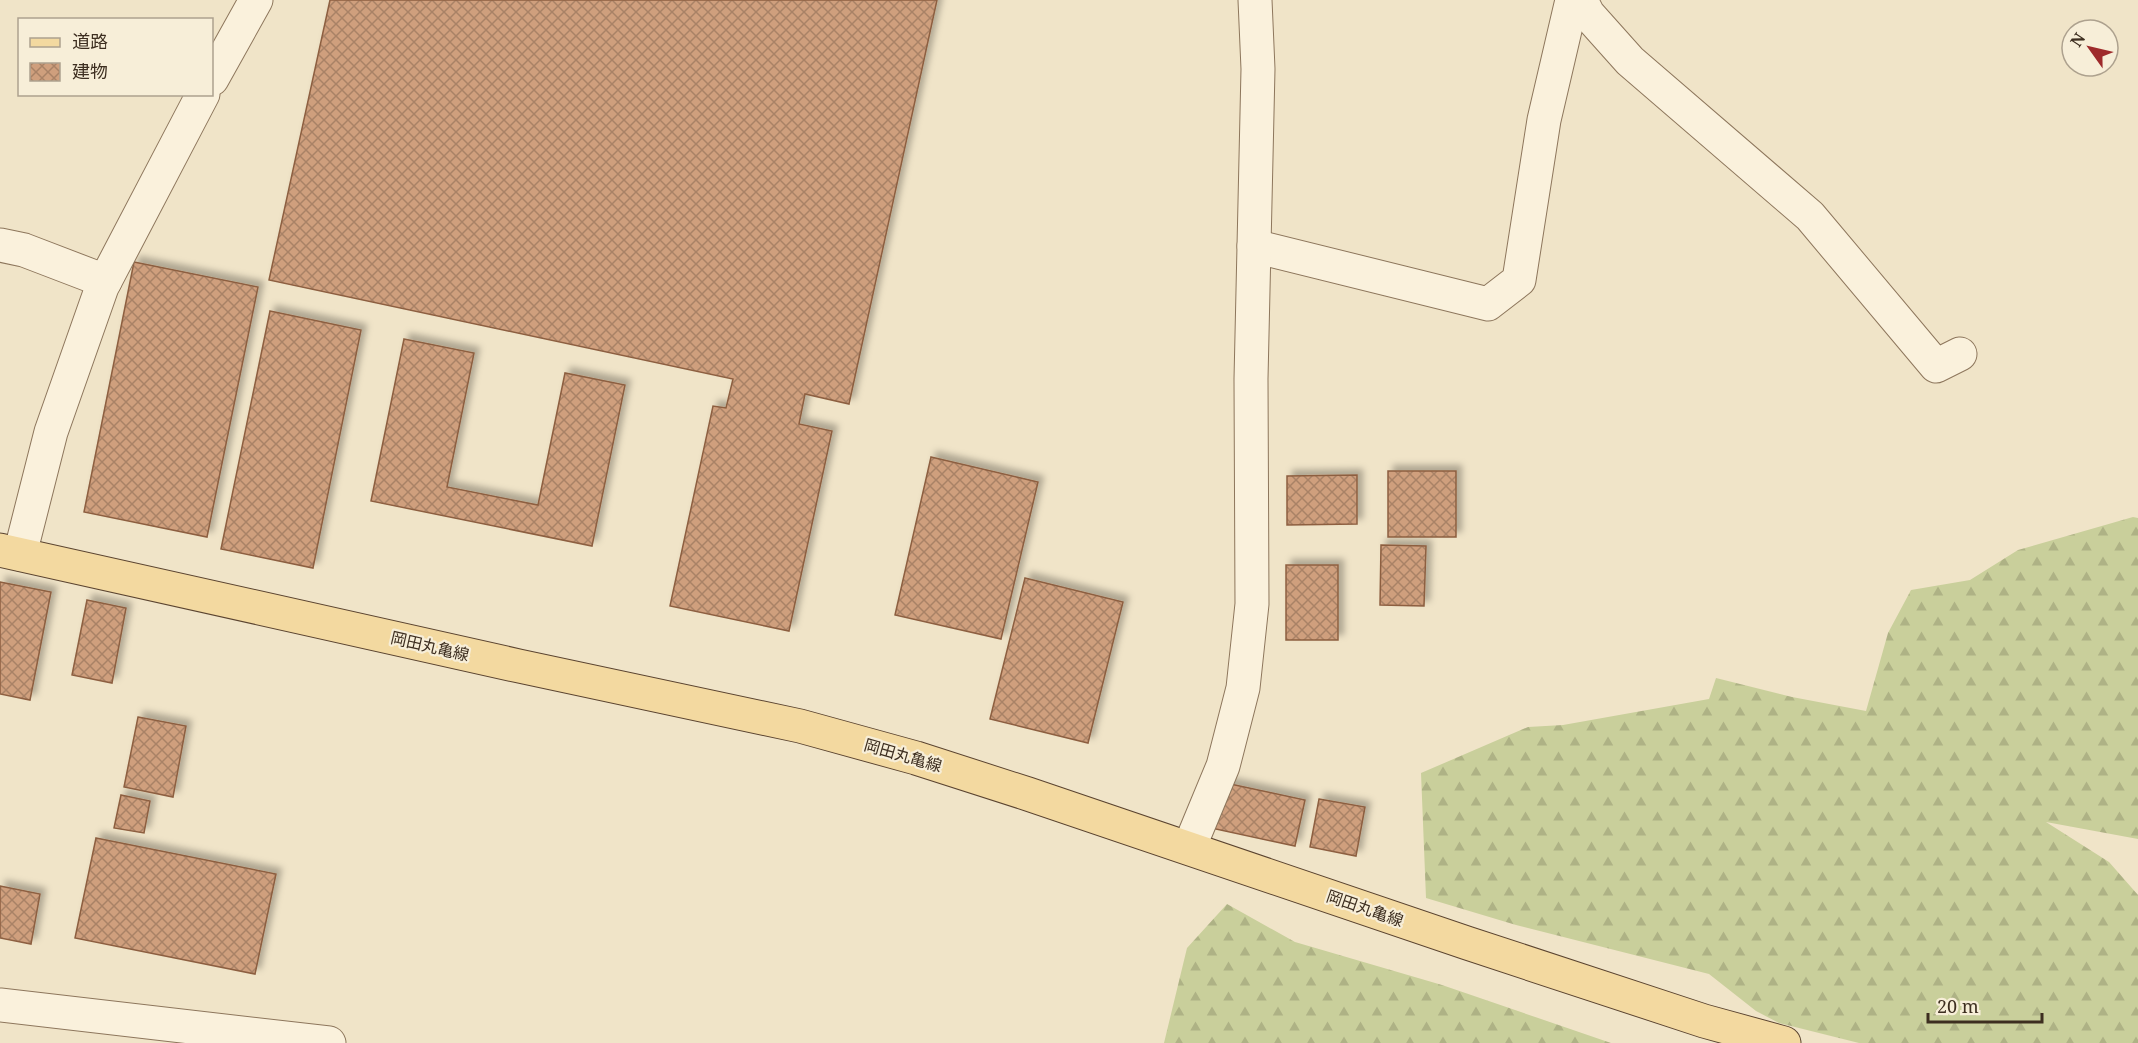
<svg xmlns="http://www.w3.org/2000/svg" width="2138" height="1043" font-family="'Noto Serif','Noto Sans JP',serif">
<defs>
<pattern id="forest-firs" width="22" height="20" patternUnits="userSpaceOnUse" patternTransform="scale(1.5)"><rect width="22" height="20" fill="#c9cf9b"/><path d="M5 1l3.5 6h-7zM16 11l3.5 6h-7z" fill="#aeb285"/></pattern>
<pattern id="building-cross-hatch" width="8" height="8" patternUnits="userSpaceOnUse" patternTransform="scale(1.5)"><rect width="8" height="8" fill="#cf9f7d"/><path d="M0 0l8 8M0 8l8-8" fill="none" stroke="#a98266"/></pattern>
<filter id="shadow"><feDropShadow dx="5.5" dy="-5.5" stdDeviation="3" flood-color="#0004"/></filter>
</defs>
<rect width="100%" height="100%" fill="#f0e4c8"/>
<g fill="url(#forest-firs)">
<path d="M2133,517L2138,518V839L2046,822L2109,862L2138,895V1043H1859L1779,1023L1756,1011L1709,974L1516,925L1426,898L1421,773L1528,727L1563,725L1709,699L1716,678L1792,697L1866,711L1888,633L1911,590L1970,580L2018,550Z"/>
<path d="M1227,904L1295,942L1442,985L1611,1043H1164L1187,948Z"/>
</g>
<g fill="url(#building-cross-hatch)" stroke="#8d5f41" stroke-width="1.5" filter="url(#shadow)">
<path d="M330,0H937L849,404L805,394L799,424L832,431L789,631L670,606L713,406L726,408L733,379L269,280Z"/>
<path d="M134,262L258,287L207,537L84,512Z"/>
<path d="M270,311L361,330L313,568L221,549Z"/>
<path d="M404,339L474,353L447,487L538,505L565,373L625,385L592,546L371,501Z"/>
<path d="M931,457L1038,482L1001,639L895,615Z"/>
<rect x="1388" y="471" width="68" height="66"/>
<path d="M1357,475V524L1287,525V476Z"/>
<path d="M1381,545L1426,546L1424,606L1380,605Z"/>
<rect x="1286" y="565" width="52" height="75"/>
<path d="M1025,578L1123,602L1088,743L990,719Z"/>
<path d="M0,582L51,592L30,700L0,694Z"/>
<path d="M87,600L126,608L112,683L72,675Z"/>
<path d="M138,717L186,726L173,797L124,787Z"/>
<path d="M1221,782L1305,800L1295,846L1211,828Z"/>
<path d="M121,795L150,801L144,833L114,828Z"/>
<path d="M1319,799L1365,807L1356,856L1310,847Z"/>
<path d="M96,838L276,874L255,974L75,938Z"/>
<path d="M0,886L40,894L31,944L0,938Z"/>
</g>
<g fill="none" stroke-linecap="round" stroke-linejoin="round">
<g stroke="#8d765c" stroke-width="35">
<g id="minor">
<path d="M1581,0L1588,14L1630,61L1810,216L1936,366L1960,354"/>
<path d="M212,79L256,0"/>
<path d="M0,245L24,250L105,281"/>
<path d="M1254,246L1488,304L1519,280L1544,120L1572,0"/>
<path d="M20,554L51,432L102,287L203,94"/>
<path d="M1189,848L1223,766L1243,688L1252,604L1251,379L1258,69L1255,0"/>
<path d="M0,1005L329,1043"/>
</g>
</g>
<g stroke="#5b4430" stroke-width="35">
<path id="major" d="M0,550L519,666L800,726L916,758L1028,794L1467,943L1704,1021L1784,1043"/>
</g>
<use href="#minor" stroke="#faf1dc" stroke-width="33"/>
<use href="#major" stroke="#f3d9a0" stroke-width="33"/>
</g>
<g text-anchor="middle" dominant-baseline="central" stroke-width="4.5" stroke-linejoin="round" paint-order="stroke">
<g font-size="16" fill="#3d2e20" stroke="#f7eed8">
<text transform="translate(430 646) rotate(13)">岡田丸亀線</text>
<text transform="translate(903 755) rotate(16)">岡田丸亀線</text>
<text transform="translate(1365 908) rotate(19)">岡田丸亀線</text>
</g>
</g>
<rect x="18" y="18" width="195" height="78" fill="#f7eed8" stroke="#ada18e" stroke-width="1.5"/>
<rect x="30" y="38" width="30" height="9" fill="#f3d9a0" stroke="#ada18e" stroke-width="1.5"/>
<text x="72" y="48" font-size="18" fill="#3d2e20">道路</text>
<rect x="30" y="63" width="30" height="18" fill="url(#building-cross-hatch)" stroke="#ada18e" stroke-width="1.5"/>
<text x="72" y="78" font-size="18" fill="#3d2e20">建物</text>
<g transform="translate(2090 48) rotate(304)"><circle r="28" fill="#f7eed8" stroke="#ada18e" stroke-width="1.5"/>
<path d="M0-4.5L10 22L0 15L-10 22Z" fill="#9e2a2b"/>
<text y="-9" font-size="16" font-weight="bold" text-anchor="middle" fill="#3d2e20">N</text>
</g>
<path d="M1928 1013v9h114v-9" fill="none" stroke="#3d2e20" stroke-width="3"/>
<text x="1937" y="1013" font-size="18" fill="#3d2e20" stroke="#f7eed8" stroke-width="4.5" paint-order="stroke">20 m</text>
</svg>
